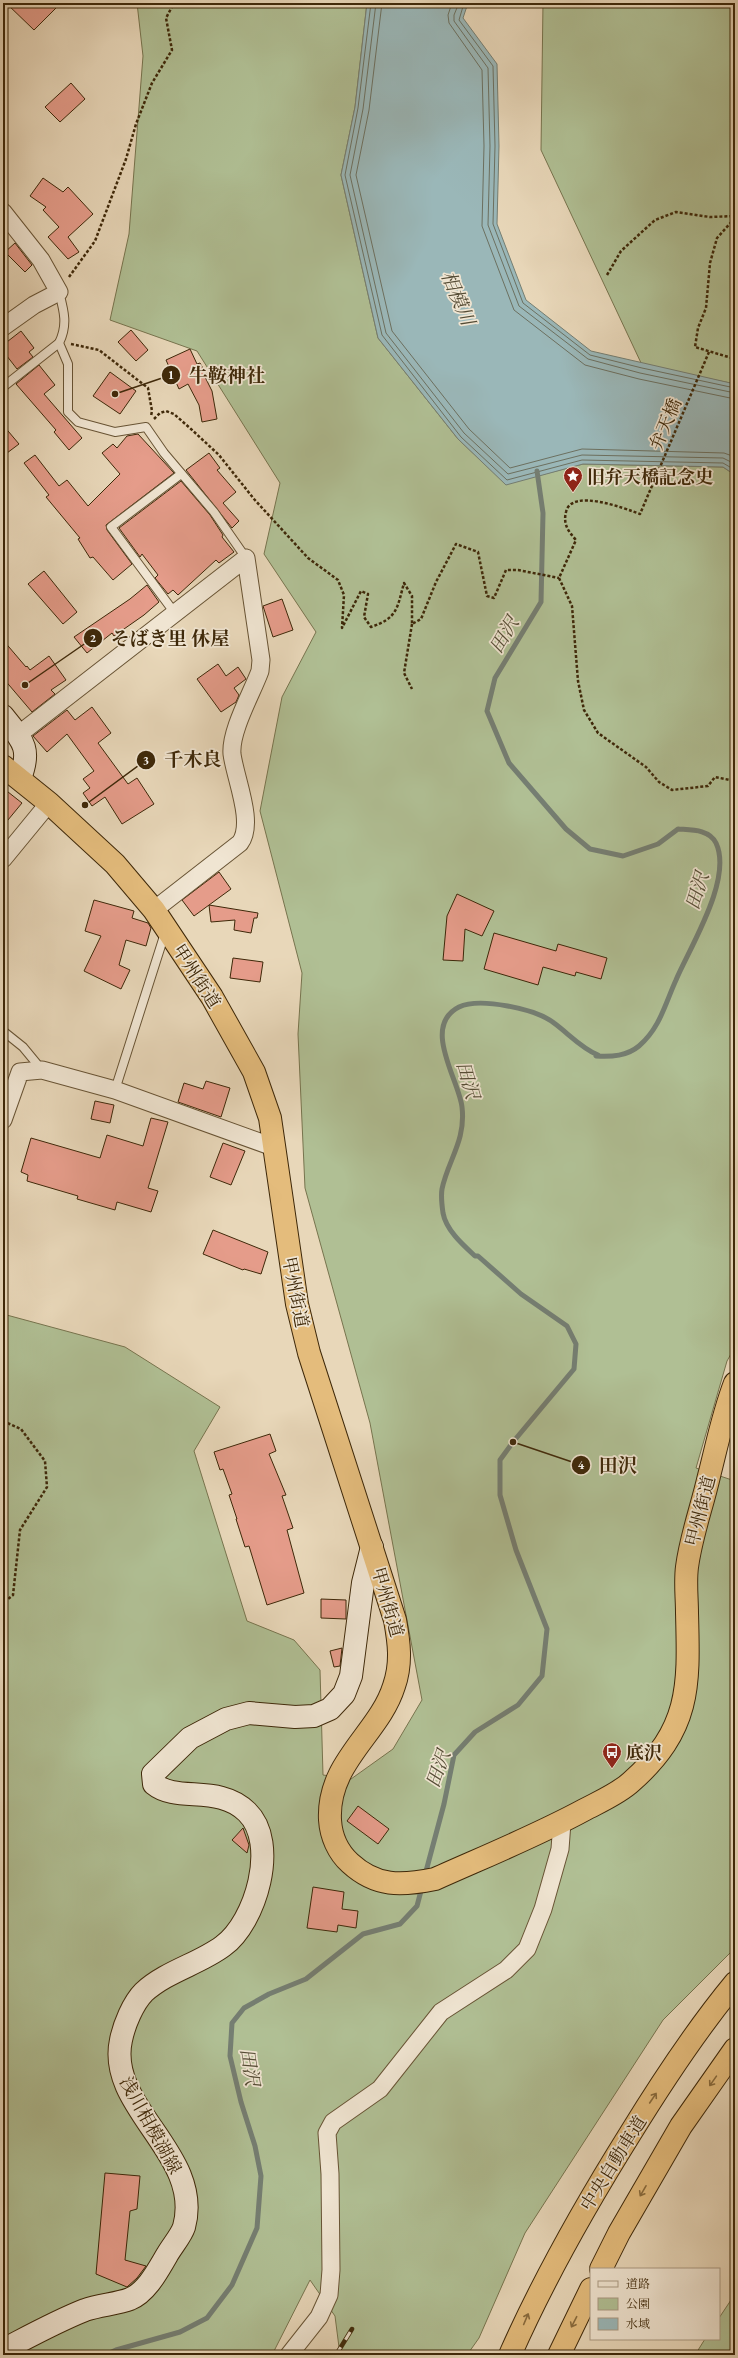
<svg xmlns="http://www.w3.org/2000/svg" width="738" height="2358" font-family="'EB Garamond','Noto Serif JP',serif">
<rect width="100%" height="100%" fill="#e8d7b9"/>
<filter id="stains"><feTurbulence type="fractalNoise" baseFrequency=".005" numOctaves="4"/><feColorMatrix values="0 0 0 0 .2 0 0 0 0 .09 0 0 0 0 .02 0 0 0 .5 -.17"/></filter>
<radialGradient id="worn" r=".72"><stop offset=".6" stop-color="#630" stop-opacity="0"/><stop offset="1" stop-color="#630" stop-opacity=".3"/></radialGradient>
<g fill="#b0bf94" stroke="#77744e">
<path d="M137,3H367L355,107L341,175L378,338L458,439L506,484L583,464L723,467L735,475V1347L727,1361L696,1468L735,1481V1948L663,2020L525,2233L479,2338L467,2355H340L335,2316L310,2280L272,2355H3V1314L125,1347L220,1407L194,1451L247,1621L294,1640L320,1670L323,1775L351,1779L393,1749L422,1700L370,1423L305,1188L298,1034L302,973L260,811L282,697L316,632L264,554L280,483L197,351L110,320L129,234L143,56Z"/>
<path d="M543,3H735V384L642,365L541,150Z"/>
<path d="M735,2294V2355H695L705,2339H719V2318Z"/>
</g>
<path fill="#9ab7b8" stroke="#757e72" d="M367,3H468L463,18L497,64L499,146L497,224L526,300L591,351L735,384V475L723,467L583,464L506,485L458,439L378,338L341,175L355,107Z"/>
<g fill="none" stroke-linecap="round" stroke-linejoin="round">
<g stroke="#6c7060" stroke-width="1">
<path d="M371,3L358,108L345,175L382,335L461,437L507,480L582,460L723,463L735,470"/>
<path d="M376,3L363,109L350,175L386,333L464,433L508,474L582,455L723,458L735,464"/>
<path d="M382,3L369,110L356,175L392,331L469,429L510,468L582,449L724,453L735,457"/>
<path d="M452,3L448,15L449,23L482,70L484,146L482,226L514,310L585,365L639,379L735,399"/>
<path d="M459,3L454,15V21L488,68L490,146L488,225L519,306L588,359L640,373L735,393"/>
<path d="M464,3L459,20L493,66L495,146L493,224L523,303L590,355L642,368L735,388"/>
</g>
<g stroke="#757e72" stroke-width="5">
<path d="M425,1875L444,1804L454,1755L475,1732L518,1705L542,1676L547,1629L516,1550L500,1495V1460L513,1442L574,1369L576,1344L567,1326L521,1294L478,1256H475C463,1245 446,1230 443,1213C442,1206 441,1195 442,1189C448,1160 466,1141 462,1107C459,1080 421,1026 459,1007C480,997 536,1009 554,1023C569,1034 581,1048 598,1055L596,1056C612,1057 627,1056 639,1046C660,1028 665,1004 676,980C690,947 733,879 716,843C709,829 691,830 678,829L658,844L623,856L590,849L566,829L509,763L487,711L495,678L541,602L543,513L537,471"/>
<path d="M105,2355L116,2350L180,2332L207,2318L232,2285L257,2228L261,2176L255,2146L241,2102L230,2056L232,2023L244,2008L269,1994L306,1979L363,1934L400,1924L417,1906L422,1887"/>
</g>
</g>
<g fill="#e59c8a" stroke="#3e2809">
<path d="M6,3H61L34,30Z"/>
<path d="M71,83L85,99L60,122L45,107Z"/>
<path d="M43,178L63,192L68,187L93,214L68,237L79,252L68,259L48,237L59,227L43,210L46,207L30,196Z"/>
<path d="M15,243L32,265L25,272L5,252Z"/>
<path d="M131,330L148,350L136,361L118,342Z"/>
<path d="M21,331L34,348L29,352L33,357L17,369L3,351V345Z"/>
<path d="M190,349L197,364L200,363L206,374L204,375L212,391L217,419L202,422L199,405L188,384L179,389L166,360Z"/>
<path d="M39,365L55,385L44,394L82,438L69,450L54,432L56,430L16,384Z"/>
<path d="M110,372L136,391L120,414L93,396Z"/>
<path d="M3,425L19,444L3,456Z"/>
<path d="M138,434L174,473L106,525L107,530L132,564L113,580L93,557L90,558L78,539L80,538L46,497L49,495L24,463L35,455L59,486L67,480L88,506L120,474L102,453L113,444L117,448L127,436Z"/>
<path d="M209,453L220,468L217,470L236,492L223,503L239,521L232,528L186,470Z"/>
<path d="M181,481L210,515L223,535L222,537L234,552L219,563L216,560L178,595L173,590L168,594L155,578L158,575L142,554L140,557L119,528Z"/>
<path d="M44,571L77,612L63,624L28,584Z"/>
<path d="M147,585L159,602L144,615L114,636L112,633L87,653L74,637L130,599Z"/>
<path d="M282,599L293,630L273,637L263,606Z"/>
<path d="M3,640L26,667L27,666L30,670L49,656L66,680L51,690L55,694L32,712L3,678Z"/>
<path d="M218,664L226,676L238,667L246,679L234,688L239,695L236,702L221,712L197,679Z"/>
<path d="M92,707L111,733L98,743L128,784L137,778L154,804L122,824L105,797L92,806L83,793L90,788L83,779L94,771L67,734L47,752L33,736L67,710L75,720Z"/>
<path d="M3,788L22,803L3,826Z"/>
<path d="M219,872L231,889L194,916L182,900Z"/>
<path d="M457,894L494,911L482,936L465,929L463,961L443,960L447,916Z"/>
<path d="M94,900L134,911L132,918L148,923L151,928L146,946L126,940L119,965L130,970L121,989L84,971L101,936L85,931Z"/>
<path d="M209,905L258,913L257,918H254L251,933L234,930L235,920L211,922Z"/>
<path d="M494,933L556,951L558,944L607,958L601,979L576,972L575,976L543,967L538,985L484,969Z"/>
<path d="M233,958L263,962L260,982L230,978Z"/>
<path d="M206,1081L230,1088L221,1117L178,1102L184,1083L203,1089Z"/>
<path d="M95,1101L114,1105L110,1123L91,1119Z"/>
<path d="M151,1118L168,1122L148,1188L158,1191L151,1212L117,1202L115,1210L77,1199L78,1196L27,1181L28,1175L21,1172L31,1138L100,1158L107,1135L143,1146Z"/>
<path d="M223,1143L245,1151L231,1185L210,1177Z"/>
<path d="M213,1230L268,1252L261,1274L244,1269L243,1270L203,1254Z"/>
<path d="M270,1434L276,1451L269,1454L286,1495L282,1496L293,1528L287,1530L304,1593L267,1605L249,1546L245,1547L236,1519H237L229,1495L232,1494L223,1469L220,1470L214,1452Z"/>
<path d="M321,1599L346,1600V1619L321,1618Z"/>
<path d="M342,1648L340,1666L334,1667L330,1651Z"/>
<path d="M358,1806L389,1829L378,1844L347,1821Z"/>
<path d="M243,1828L249,1845L247,1853L232,1840Z"/>
<path d="M313,1887L344,1892L342,1909L358,1911L356,1928L338,1925L337,1932L307,1928Z"/>
<path d="M105,2173L140,2176L137,2209L130,2211L125,2260L146,2266L137,2278L127,2287L96,2274Z"/>
</g>
<g fill="none" stroke-linecap="round" stroke-linejoin="round">
<g stroke="#685435" stroke-width="10">
<g id="lane">
<path d="M59,292C64,311 68,325 59,343L68,364V412L78,422L115,432L146,427L164,453L214,512L246,558"/>
<path d="M3,387L59,343"/>
<path d="M174,612L111,527L181,474"/>
<path d="M3,1031L23,1047L42,1070"/>
<path d="M115,1090L165,933"/>
</g>
</g>
<g stroke="#685435" stroke-width="19">
<g id="street">
<path d="M3,212L41,260L59,292L34,305L3,327"/>
<path d="M18,735L246,558L261,660L260,671C252,693 230,731 232,754C235,778 255,823 240,843L154,910"/>
<path d="M3,859L49,803"/>
<path d="M3,1120L20,1072L42,1070L115,1090L276,1148"/>
<path d="M289,2355L319,2317L329,2295L331,2270L330,2174L327,2133L333,2122L380,2089L441,2012L506,1970L527,1949L543,1909L560,1849L562,1822"/>
</g>
</g>
<g stroke="#3e2809" stroke-width="24">
<g id="secondary">
<path d="M3,716C22,740 32,748 20,778"/>
<path d="M3,2350C30,2336 57,2321 85,2310C99,2305 117,2304 130,2299C147,2292 158,2270 167,2255C172,2246 181,2236 184,2227C204,2154 106,2108 121,2040C124,2025 133,2003 144,1992C167,1971 199,1964 223,1946C256,1922 279,1843 247,1812C219,1784 177,1803 154,1784L153,1774L190,1738L226,1719L249,1713L295,1717L314,1716L330,1709L344,1694L351,1676L363,1583L372,1547"/>
</g>
</g>
<g stroke="#3e2809" stroke-width="24">
<g id="highway">
<path d="M3,766L49,803L115,864L154,910L212,997L254,1072L270,1118L297,1304L309,1353L395,1620C399,1642 402,1663 394,1686C379,1734 327,1762 330,1820C331,1836 338,1852 350,1863C376,1887 401,1886 435,1879C484,1857 536,1836 584,1810C599,1802 618,1794 631,1782C691,1729 689,1686 687,1613C687,1598 685,1582 687,1567C691,1536 702,1507 709,1476C717,1445 723,1414 735,1383"/>
<path d="M601,2269L619,2233L681,2126L735,2049"/>
<path d="M510,2355C544,2278 585,2206 630,2134C662,2082 696,2030 735,1983"/>
<path d="M559,2355L591,2289"/>
</g>
</g>
<g stroke="#3e2809" stroke-width="2.5" stroke-dasharray="3 2" stroke-linecap="butt">
<path d="M735,218L717,238L710,263L706,308L698,328L695,347L735,359"/>
<path d="M607,275L621,251L655,220L676,212L710,217L735,216"/>
<path d="M69,277L95,241L126,159L136,124L152,83L172,50L166,18L174,3"/>
<path d="M71,344L99,350L148,388L152,411L151,416"/>
<path d="M709,352L640,514C624,508 571,488 566,512C563,524 568,531 576,540L559,578L572,606L578,681L584,710L598,733L646,767L659,782L672,790L708,786L715,777L735,781"/>
<path d="M154,419L160,413L166,411L174,414L191,429L219,455L254,499L308,558L338,580L344,595L342,628L361,591L368,594L364,617L371,627C398,618 397,608 404,583L412,596V624L421,619L436,582L456,544L478,552L487,596L494,598L506,570H518L559,578"/>
<path d="M412,624L404,673L412,689"/>
<path d="M3,1421L21,1429L45,1461L47,1487L20,1530L13,1595L3,1603"/>
</g>
<use href="#lane" stroke="#f0e5d2" stroke-width="8"/>
<use href="#street" stroke="#f0e5d2" stroke-width="17"/>
<use href="#secondary" stroke="#f0e5d2" stroke-width="22"/>
<use href="#highway" stroke="#e4bc7c" stroke-width="22"/>
<g stroke="#3e2809" stroke-width="4.5">
<path id="rail" d="M336,2355L352,2329"/>
</g>
<use href="#rail" stroke="#f0e5d2" stroke-width="3" stroke-dasharray="9" stroke-linecap="butt"/>
</g>
<defs><path id="oneway-shaft" d="M-6 0H5M1.5-3L5.5 0L1.5 3" fill="none" stroke-width="1.6" stroke-linecap="round" stroke-linejoin="round"/></defs>
<g stroke="#896b3d">
<use href="#oneway-shaft" transform="translate(713 2081) rotate(125)"/>
<use href="#oneway-shaft" transform="translate(653 2098) rotate(-56)"/>
<use href="#oneway-shaft" transform="translate(643 2191) rotate(120)"/>
<use href="#oneway-shaft" transform="translate(526 2319) rotate(-67)"/>
<use href="#oneway-shaft" transform="translate(574 2322) rotate(117)"/>
</g>
<defs>
<g id="sight-pin" transform="scale(1)"><path d="M0 17L-7.5 6A9.5 9.5 0 1 1 7.5 6Z" fill="#8f2418" stroke="#f0e5d2"/><path d="M0-6L1.8-2.2L6-1.7L2.9 1.2L3.7 5.4L0 3.3L-3.7 5.4L-2.9 1.2L-6-1.7L-1.8-2.2Z" fill="#fff"/></g>
<g id="bus-pin" transform="scale(1)"><path d="M0 17L-7.5 6A9.5 9.5 0 1 1 7.5 6Z" fill="#8f2418" stroke="#f0e5d2"/><path d="M-5-6H5V4H4V6H2V4H-2V6H-4V4H-5ZM-3.5-4V0h7V-4ZM-3.5 1.2v1.5H-2V1.2ZM2 1.2v1.5H3.5V1.2Z" fill="#fff"/></g>
</defs>
<g fill-rule="evenodd">
<use href="#sight-pin" x="573" y="476"/>
<use href="#bus-pin" x="612" y="1752"/>
</g>
<g text-anchor="middle" dominant-baseline="central" stroke-width="3.5" stroke-linejoin="round" paint-order="stroke">
<g font-size="18" fill="#3e2809" stroke="#f0e5d2">
<text transform="translate(665 424) rotate(-67)">弁天橋</text>
<text transform="translate(197 976) rotate(57)">甲州街道</text>
<text transform="translate(296 1292) rotate(79)">甲州街道</text>
<text transform="translate(700 1511) rotate(-76)">甲州街道</text>
<text transform="translate(388 1602) rotate(74)">甲州街道</text>
<text transform="translate(151 2125) rotate(61)">浅川相模湖線</text>
<text transform="translate(613 2163) rotate(-58)">中央自動車道</text>
</g>
<g font-size="18" font-weight="bold" fill="#3e2809" stroke="#f0e5d2" text-anchor="start">
<text x="587" y="476">旧弁天橋記念史</text>
<text x="626" y="1752">底沢</text>
</g>
<g font-size="19" font-style="italic" fill="#554c35" stroke="#f0e5d2">
<text transform="translate(458 298) rotate(67)">相模川</text>
<text transform="translate(504 635) rotate(-59)">田沢</text>
<text transform="translate(697 891) rotate(-73)">田沢</text>
<text transform="translate(468 1080) rotate(74)">田沢</text>
<text transform="translate(438 1769) rotate(-71)">田沢</text>
<text transform="translate(250 2067) rotate(81)">田沢</text>
</g>
</g>
<path fill="none" stroke="#3e2809" stroke-width="1.5" d="M115 394L171 375M25 685L93 638M85 805L146 760M513 1442L581 1465"/>
<g fill="#3e2809" stroke="#f0e5d2" stroke-width="1.5">
<circle cx="115" cy="394" r="4"/>
<circle cx="25" cy="685" r="4"/>
<circle cx="85" cy="805" r="4"/>
<circle cx="513" cy="1442" r="4"/>
<circle cx="171" cy="375" r="10"/>
<circle cx="93" cy="638" r="10"/>
<circle cx="146" cy="760" r="10"/>
<circle cx="581" cy="1465" r="10"/>
</g>
<g font-size="12" text-anchor="middle" font-weight="bold" fill="#fff">
<text x="171" y="379">1</text>
<text x="93" y="642">2</text>
<text x="146" y="764">3</text>
<text x="581" y="1469">4</text>
</g>
<g font-size="19" text-anchor="middle" font-weight="bold" fill="#3e2809" stroke="#f0e5d2" stroke-width="3.5" stroke-linejoin="round" paint-order="stroke">
<text x="227" y="382">牛鞍神社</text>
<text x="170" y="645">そばき里 休屋</text>
<text x="193" y="766">千木良</text>
<text x="618" y="1472">田沢</text>
</g>
<rect width="738" height="2358" fill="none" stroke="#e8d7b9" stroke-width="16"/>
<rect x="4" y="4" width="730" height="2350" fill="none" stroke="#3e2809" stroke-width="2"/>
<rect x="8" y="8" width="722" height="2342" fill="none" stroke="#3e2809"/>
<rect x="590" y="2268" width="130" height="72" fill="#f0e5d2" stroke="#a99982"/>
<rect x="598" y="2281" width="20" height="6" fill="#f0e5d2" stroke="#a99982"/>
<text x="626" y="2288" font-size="12" fill="#3e2809">道路</text>
<rect x="598" y="2298" width="20" height="12" fill="#b0bf94" stroke="#a99982"/>
<text x="626" y="2308" font-size="12" fill="#3e2809">公園</text>
<rect x="598" y="2318" width="20" height="12" fill="#9ab7b8" stroke="#a99982"/>
<text x="626" y="2328" font-size="12" fill="#3e2809">水域</text>
<rect width="100%" height="100%" filter="url(#stains)"/>
<rect width="100%" height="100%" fill="url(#worn)"/>
</svg>
